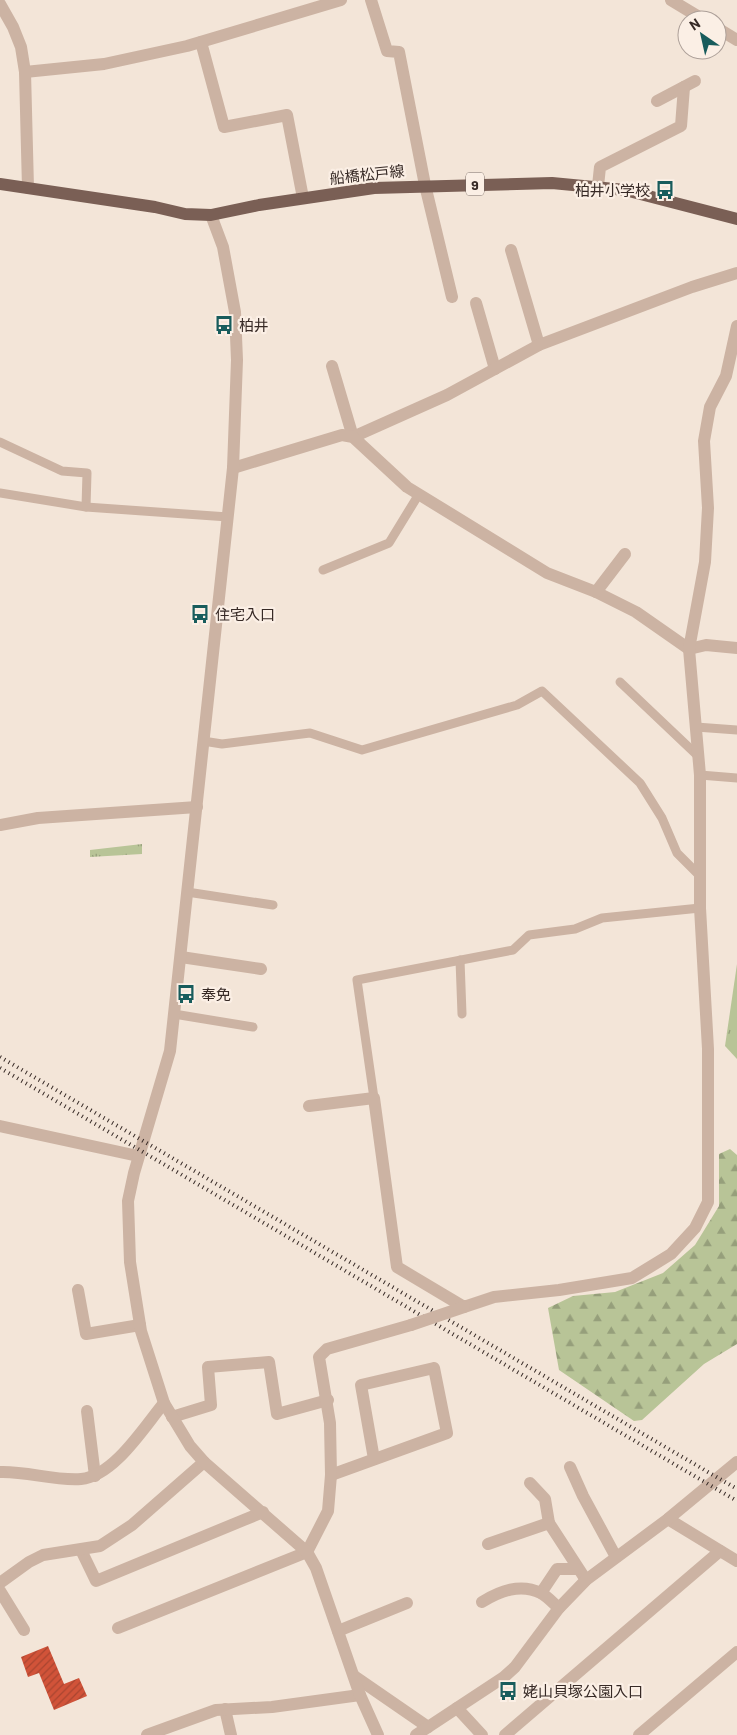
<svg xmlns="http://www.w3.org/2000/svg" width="737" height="1735" font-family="Barlow,'Noto Sans JP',sans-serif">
<defs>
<pattern id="forest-firs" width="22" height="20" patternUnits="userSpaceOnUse" patternTransform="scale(1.25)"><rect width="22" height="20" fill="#b8c497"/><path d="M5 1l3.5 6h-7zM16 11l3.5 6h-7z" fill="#969f7b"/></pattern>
<pattern id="park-tufts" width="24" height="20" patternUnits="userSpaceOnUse" patternTransform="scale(1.25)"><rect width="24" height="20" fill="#b8c497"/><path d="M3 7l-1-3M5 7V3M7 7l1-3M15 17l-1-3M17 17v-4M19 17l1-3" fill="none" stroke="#969f7b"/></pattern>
<pattern id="building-hatch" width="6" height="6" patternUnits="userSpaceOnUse" patternTransform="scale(1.25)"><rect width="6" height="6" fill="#d15339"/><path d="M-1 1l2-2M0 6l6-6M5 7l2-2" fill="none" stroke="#aa4530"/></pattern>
</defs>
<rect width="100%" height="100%" fill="#f3e5d8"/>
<path fill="url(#forest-firs)" d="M730,1149L737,1155V1344L704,1364L642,1420L634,1421L559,1370L548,1308L573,1296L615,1292L663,1273L695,1245L719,1206V1154Z"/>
<g fill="url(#park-tufts)">
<path d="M142,844V854L90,857V850Z"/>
<path d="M737,964V1059L725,1046Z"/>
</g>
<path fill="url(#building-hatch)" d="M48,1646L64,1684L79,1678L87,1696L54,1710L39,1673L28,1677L21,1657Z"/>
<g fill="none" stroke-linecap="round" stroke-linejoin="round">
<g stroke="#ccb3a3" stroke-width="9">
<path d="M0,442L62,471L87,473L86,507"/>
<path d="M0,493L86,507L228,517"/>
<path d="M323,570L389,543L419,494"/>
<path d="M620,682L698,756"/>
<path d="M696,727L737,730"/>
<path d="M203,741L222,744L310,733L362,750L517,705L542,691L640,783L662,818L677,853L700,876"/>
<path d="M700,775L737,778"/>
<path d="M187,892L273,905"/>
<path d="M460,960L462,1014"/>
<path d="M174,1014L253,1027"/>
<path d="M374,1098L357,980L513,950L529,935L575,929L602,918L700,908"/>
</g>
<g stroke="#ccb3a3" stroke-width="12">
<path d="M371,0L387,51L399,52L425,185L452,297"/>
<path d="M671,0L704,20"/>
<path d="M717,28L737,40"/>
<path d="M201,42L224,127L287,115L303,198"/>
<path d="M25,72L104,64L187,46L341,0"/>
<path d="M657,101L695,81"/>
<path d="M598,186L600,167L681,126L684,87"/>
<path d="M511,250L539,345"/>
<path d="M476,303L495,369"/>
<path d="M332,366L353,437L447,395L539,345L692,287L737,273"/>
<path d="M233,468L342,435L353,437L407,487L547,573L596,592L636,612L689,649L706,645L737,648"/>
<path d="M596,592L625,554"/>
<path d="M0,825L38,818L197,807"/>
<path d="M181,957L261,969"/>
<path d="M309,1106L374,1098L397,1267L464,1307L494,1297L559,1290L632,1278L671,1254L695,1228L708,1202V1049L700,908V775L689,649L705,562L708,508L704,441L710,407L726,376L737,326"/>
<path d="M0,1126L138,1156"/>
<path d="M78,1290L86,1334L140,1325"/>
<path d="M87,1411L95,1476"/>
<path d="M172,1417L211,1405L208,1367L269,1362L277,1414L328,1400"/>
<path d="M570,1467L583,1496L616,1557"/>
<path d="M0,1472C27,1471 54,1481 81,1479C114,1476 144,1427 164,1403"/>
<path d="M331,1475L447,1433L434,1368L361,1385L374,1459"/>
<path d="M530,1483L545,1499L549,1523"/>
<path d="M668,1519L737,1561"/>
<path d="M488,1544L549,1523L586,1580"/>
<path d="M81,1550L96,1581L263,1512"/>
<path d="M0,1583L29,1562L43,1555L100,1546L132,1525L204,1462"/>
<path d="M0,1591L24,1630"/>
<path d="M541,1593L557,1569H577"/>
<path d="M482,1602C500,1591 520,1583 541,1593C548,1597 554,1604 559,1608"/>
<path d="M118,1628L307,1552L328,1511L331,1475L330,1423L319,1357L327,1349L411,1325"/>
<path d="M338,1631L407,1603"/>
<path d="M354,1676L428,1727"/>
<path d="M457,1708L482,1735"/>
<path d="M225,1709L231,1735"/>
<path d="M147,1735L216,1710L272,1707L360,1695"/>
<path d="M505,1735L720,1551"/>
<path d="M639,1735L737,1652"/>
</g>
<g stroke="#ccb3a3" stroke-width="12">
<path d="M0,4L13,27L21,47L25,72L28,188"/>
<path d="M211,215L223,247L235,312L237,360L233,468L170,1051L134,1173L128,1201L130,1262L141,1331L164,1403L190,1446L204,1462L307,1552L316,1568L360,1695L378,1735"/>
<path d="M416,1735L504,1677L515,1667L559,1608L586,1580L668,1519L737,1462"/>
</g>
<path stroke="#7a5f55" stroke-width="12" d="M0,184L155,207L185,214L211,215L259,205L374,188L552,183L625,190L737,219"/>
<g stroke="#372a26" stroke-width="4" stroke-dasharray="1 4" stroke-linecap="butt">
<path d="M0,1057L737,1489"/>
<path d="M0,1068L737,1501"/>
</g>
<path stroke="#ccb3a3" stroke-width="12" d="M411,1325L464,1307"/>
</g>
<defs>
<g id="bus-bare" transform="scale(1.5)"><path d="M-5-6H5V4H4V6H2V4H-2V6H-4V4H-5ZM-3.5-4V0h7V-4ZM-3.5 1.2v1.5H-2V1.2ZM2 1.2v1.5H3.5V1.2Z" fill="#185c5c" stroke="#fbefe5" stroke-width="2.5" paint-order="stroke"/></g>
</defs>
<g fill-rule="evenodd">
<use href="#bus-bare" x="665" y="190"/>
<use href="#bus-bare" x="224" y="325"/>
<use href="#bus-bare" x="200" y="614"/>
<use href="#bus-bare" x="186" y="994"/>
<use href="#bus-bare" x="508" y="1691"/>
</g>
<g text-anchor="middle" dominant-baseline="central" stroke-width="4.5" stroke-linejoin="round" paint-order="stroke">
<rect fill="#fbefe5" stroke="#72655f" stroke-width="1" x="466" y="172.5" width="18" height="23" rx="4"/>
<g font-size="14" font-weight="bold" fill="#372a26">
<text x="475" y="184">9</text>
</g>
<g font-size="15" fill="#372a26" stroke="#fbefe5">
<text transform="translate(367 174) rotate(-6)">船橋松戸線</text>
</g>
<g font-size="15" fill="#372a26" stroke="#fbefe5" text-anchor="start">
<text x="650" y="190" text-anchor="end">柏井小学校</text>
<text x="239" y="325">柏井</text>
<text x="215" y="614">住宅入口</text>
<text x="201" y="994">奉免</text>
<text x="523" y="1691">姥山貝塚公園入口</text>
</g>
</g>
<g transform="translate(702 35) rotate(326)"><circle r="24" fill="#fbefe5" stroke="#ada099"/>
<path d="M0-4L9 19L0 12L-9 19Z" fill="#185c5c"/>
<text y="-8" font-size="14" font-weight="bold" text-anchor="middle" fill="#372a26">N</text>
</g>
</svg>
